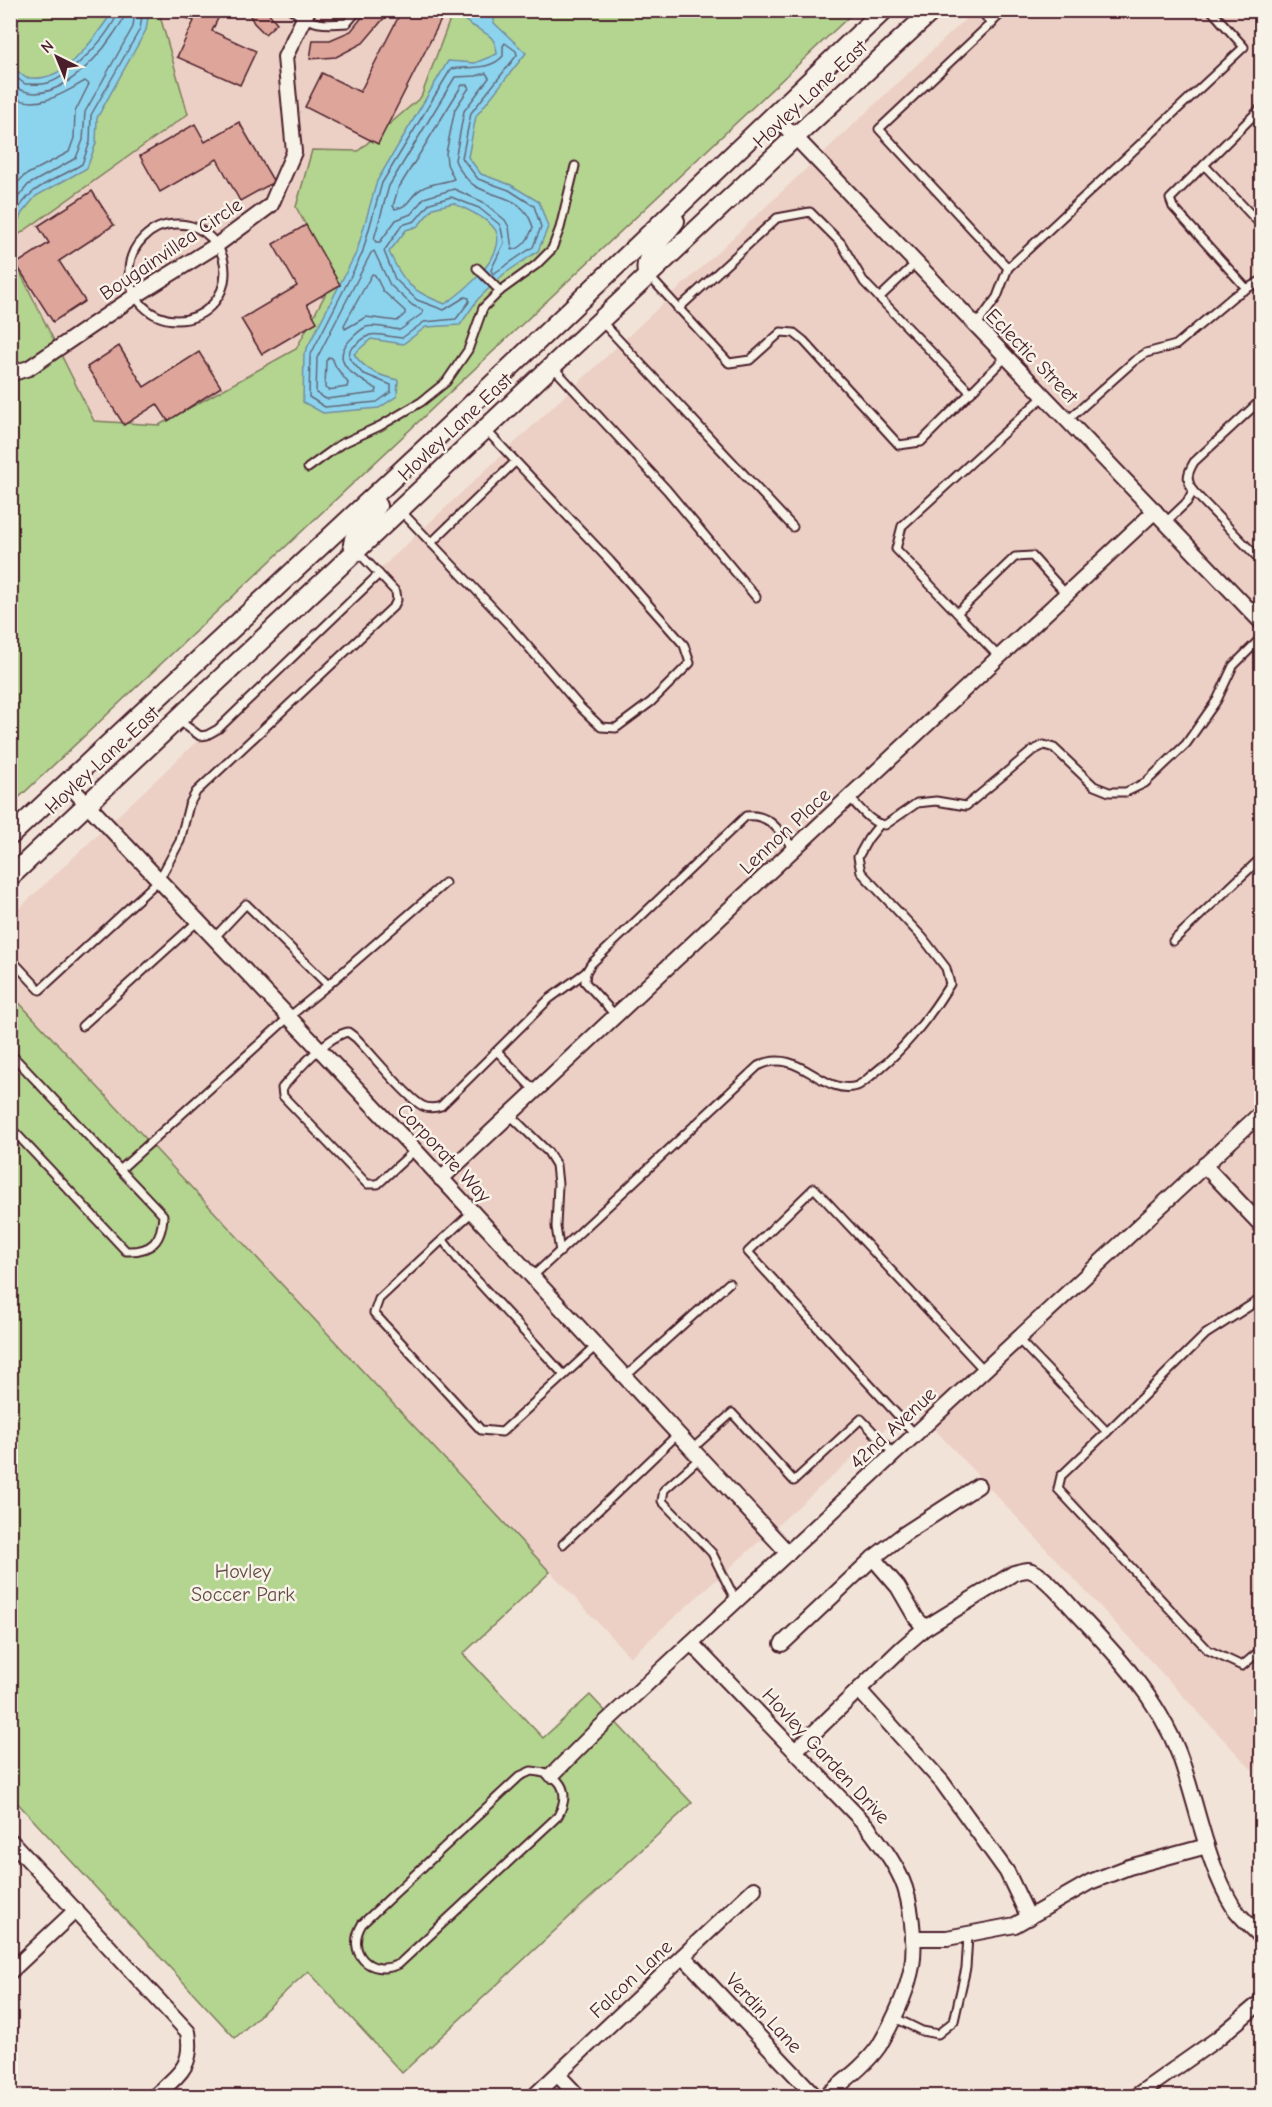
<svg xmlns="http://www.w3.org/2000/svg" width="1272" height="2107" font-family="'Comic Neue',sans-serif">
<rect width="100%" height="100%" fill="#f2e3d8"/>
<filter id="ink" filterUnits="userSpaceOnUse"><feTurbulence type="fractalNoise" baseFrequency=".0167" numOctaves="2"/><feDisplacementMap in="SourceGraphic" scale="12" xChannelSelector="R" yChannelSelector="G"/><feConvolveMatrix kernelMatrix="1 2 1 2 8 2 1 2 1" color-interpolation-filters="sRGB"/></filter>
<g filter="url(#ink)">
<g fill="#ecd0c5">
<path d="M1260,10L1262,1761L1252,1770L912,1405L630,1657L11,994V916L974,11Z"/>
<path d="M162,11H453L421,97L358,151L335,278L296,349L159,425L94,421L11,252V240L188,114L160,16Z"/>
</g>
<g fill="#b3d58f" stroke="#7e7a5d" stroke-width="1.5">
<path d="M11,11H162L160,16L188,114L11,240Z"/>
<path d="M453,11H855L11,805L10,252L94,421L159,425L296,349L334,278L296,207L312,150L358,151L421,97Z"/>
<path d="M11,994L550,1572L463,1654L543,1738L590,1695L692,1803L402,2073L308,1971L235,2038L11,1796Z"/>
</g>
<g fill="#8cd4ee" stroke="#728ca0" stroke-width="1.5" fill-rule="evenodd">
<path d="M113,11H149L146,30L97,118L96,143L87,168L36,196L22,213L16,227L11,224V66L26,78C32,78 39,79 45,77C72,72 99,32 113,11Z"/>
<path d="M457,11H492L494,13V23L526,53L476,116L468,157L481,174L511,185L539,202L548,227L538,251L504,274L478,299L460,325L426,327L403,344L371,339L354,354C365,370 379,376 398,380L397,396L379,408L323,413L303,402L304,354L357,251L377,181L448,61L475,63L497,54C496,36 487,34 473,26C467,23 462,18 457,13ZM453,203C464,208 490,219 496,231C507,256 463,292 445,304C411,291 404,284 389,252L406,230L418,226L433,208Z"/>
</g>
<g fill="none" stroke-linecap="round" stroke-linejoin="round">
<g stroke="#646779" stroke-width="1.5">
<path d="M505,43L516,51L517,55L471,113L462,158L478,179L509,190L534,206L541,227L533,247L493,274L491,270L504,243L501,228L499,224L479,208L451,197L430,203L415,221L402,225L384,251L395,279L417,300L444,310L465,297L469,298V302L456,319L424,322L402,338C371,335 375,327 350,350L349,358L362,373L391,385V392L377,402L325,407L309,397L310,356L362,254L382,183L451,69C468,66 490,71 503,56V46Z"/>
<path d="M10,73L25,84C32,84 41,85 48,83C69,78 115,31 118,10"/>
<path d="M486,73L489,78L464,111L455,160C458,168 467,181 475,186C499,200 523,195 533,227C529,238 524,248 512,250L509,227L505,220L483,202L454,189L424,198L411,214L396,220L380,242H376L374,239L389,186L455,77L476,76Z"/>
<path d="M10,83C46,114 94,64 113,35C118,27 125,20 125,10"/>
<path d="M462,85H467L469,88L455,109L446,153L447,164L454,179C444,183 431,183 421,189C409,196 411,206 395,209L393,206L398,189Z"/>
<path d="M10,95C35,112 63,94 85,81L89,84L75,112L74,138L69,152L24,176L10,191"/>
<path d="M10,207L28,185L76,158L83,140L85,112L133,27L135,10"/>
<path d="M10,219L14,218C29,184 54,182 82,164L90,142L91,115L140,29L143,10"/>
<path d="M374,251L390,285L412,305L422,310L423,313L400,330C390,329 376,324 366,327C361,329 356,334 352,338C326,362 357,378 377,389L376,393L326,399L316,393L317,358L371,253Z"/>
<path d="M372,274L375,275L383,291L405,311V314L397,321L366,317L345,329L344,325Z"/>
<path d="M329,357L332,358L336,367L348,383L347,387L328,390L325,388L326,361Z"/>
</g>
</g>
<g fill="#dea59a" stroke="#4a1f2b" stroke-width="1.5">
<path d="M176,10H222L212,31L256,51L240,85L177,57L194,21L175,13Z"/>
<path d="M247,10H266L277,23L265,34L254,23Z"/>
<path d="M368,10H388L385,17L363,43L336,57L310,59L313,40H330L351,31Z"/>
<path d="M402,10H446L378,144L305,107L322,73L360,92Z"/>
<path d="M239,122L274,182L240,201L217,159L160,192L140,156L195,124L205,142Z"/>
<path d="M92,191L114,225L59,261L85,301L53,322L16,264L49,243L38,226Z"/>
<path d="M306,225L340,285L307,304L317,322L262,354L241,319L297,286L273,244Z"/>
<path d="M119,346L144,387L199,352L221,387L168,421L157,404L124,425L87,367Z"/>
</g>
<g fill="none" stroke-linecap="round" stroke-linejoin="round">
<g stroke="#4a1f2b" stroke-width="11">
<g id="service">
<path d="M292,10C311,25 324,25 347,23L358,10"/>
<path d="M980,10L992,24"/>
<path d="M1005,10L879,129L1008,268L1244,47L1211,10"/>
<path d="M1204,165L1262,226"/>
<circle cx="177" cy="272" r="48"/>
<path d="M477,268L500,291"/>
<path d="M650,277L729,363L750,360L781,332L794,333L804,341L899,445L921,442L1006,357"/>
<path d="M1246,288L1173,207L1170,199L1262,107"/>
<path d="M879,298L916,263"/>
<path d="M678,309L777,218L810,212L841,243L864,282L971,393"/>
<path d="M601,321L793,527"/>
<path d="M976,326L997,297L1008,268"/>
<path d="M552,366L667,490L756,597"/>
<path d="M1068,420L1134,361L1146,353L1176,345L1234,296L1262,280"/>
<path d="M308,468L341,444L380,426L421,402L446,382L468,350L483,308L500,291L536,265L552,249L560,228L575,166"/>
<path d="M1193,491L1262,562"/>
<path d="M400,510L512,628L581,708L601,727L616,728L651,702L690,663L684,645L610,561L486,430"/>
<path d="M1166,522L1187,502L1193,491C1186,479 1187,474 1194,462L1262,399"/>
<path d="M431,543L515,462"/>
<path d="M957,613L1015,557L1032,556L1066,594"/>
<path d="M999,657L896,549L902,526L1044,396"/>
<path d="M178,720L200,736L207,735L218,729L379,574"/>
<path d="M849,797C859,807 871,824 885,825L917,803L936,801L966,806L1032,751L1044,745L1054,748L1094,786L1109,792H1126L1145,783L1186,744L1217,700L1233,666L1262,637"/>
<path d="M1173,941L1262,857"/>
<path d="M10,958L40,990L159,880L180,841L189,805L196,792L394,606L397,600L396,592L358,552"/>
<path d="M328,985L445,883"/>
<path d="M616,1016L585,982L586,972L591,964L746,816C770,813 780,832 794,849"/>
<path d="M82,1026L198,921"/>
<path d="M497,1051L535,1091"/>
<path d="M10,1053L163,1215C162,1241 152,1252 126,1251L10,1127"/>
<path d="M510,1115L548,1152L556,1165L558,1184L556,1227L560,1252"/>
<path d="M415,1150L378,1184H367L283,1096L282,1088C296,1072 327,1036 348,1032L356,1038C370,1052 408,1099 423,1106C429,1109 435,1108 441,1106L549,999L586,972"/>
<path d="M121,1169L289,1017L328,985L246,904L214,938"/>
<path d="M472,1212L379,1299L374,1313L481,1430L502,1432L596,1346"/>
<path d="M443,1240L459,1261L564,1375"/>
<path d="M532,1277L758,1066C799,1045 822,1097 857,1086C862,1084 868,1078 872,1075C904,1050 929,1018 950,984L946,968L923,938L861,872L858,857L868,839L880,824"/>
<path d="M1018,1339L1107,1432L1061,1476L1058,1489L1208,1650L1242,1666L1262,1649"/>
<path d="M625,1377L729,1283"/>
<path d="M1107,1432L1206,1334L1262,1298"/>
<path d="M915,1434L748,1252L814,1188L984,1370"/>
<path d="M692,1449L732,1413L794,1481L861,1419L894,1454"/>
<path d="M700,1458L664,1490L662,1501L712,1553L736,1601"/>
<path d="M563,1544L678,1434"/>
<path d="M531,1771C560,1773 572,1790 558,1816L399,1964C370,1978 345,1952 362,1924L520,1776Z"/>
<path d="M893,2017L922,2031L938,2034L954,2021L966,1968L968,1936"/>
</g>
</g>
<g stroke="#4a1f2b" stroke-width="18">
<g id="minor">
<path d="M775,116L1262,623"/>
<path d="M10,374L29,368L135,296L217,245L271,205L294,152L285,57L308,10"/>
<path d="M67,783L415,1150L788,1553"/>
<path d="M1204,1165L1262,1226"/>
<path d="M441,1179L1155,511"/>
<path d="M873,1558L898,1587L916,1618L925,1628"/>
<path d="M691,1643L867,1826C880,1843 893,1860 902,1880C911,1900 916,1944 912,1966C907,1993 893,2022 879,2046C866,2065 844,2081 826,2096"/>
<path d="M782,1644L873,1558L904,1534L978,1486"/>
<path d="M859,1690L942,1782L1007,1872L1029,1918"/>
<path d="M795,1751L903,1647L925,1628L1014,1573C1018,1572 1024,1570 1028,1570C1042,1572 1065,1600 1075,1611C1116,1654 1157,1697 1179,1754C1197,1802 1206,1864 1234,1908C1242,1919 1253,1928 1262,1938"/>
<path d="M552,1775L595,1732L1262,1112"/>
<path d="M10,1840L188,2032C194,2067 178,2075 155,2096"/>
<path d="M912,1938H947L1015,1925L1090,1882L1129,1867L1207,1846"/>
<path d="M683,1956L815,2096"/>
<path d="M10,1972L76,1910"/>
<path d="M558,2075L578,2096"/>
<path d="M534,2096L754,1889"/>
<path d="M1136,2096L1217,2039L1262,2001"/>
</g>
</g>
<g stroke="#4a1f2b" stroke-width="22">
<g id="tertiary">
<path d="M648,276C640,258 665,235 675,221"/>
<path d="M357,551L353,544L354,539L377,506"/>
<path d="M10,836L435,439L884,10"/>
<path d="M10,877L794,138L933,10"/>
</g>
</g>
<use href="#service" stroke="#f7f3e8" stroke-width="7"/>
<use href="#minor" stroke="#f7f3e8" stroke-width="14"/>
<use href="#tertiary" stroke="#f7f3e8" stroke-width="18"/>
</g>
</g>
<g text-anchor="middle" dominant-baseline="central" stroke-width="5" stroke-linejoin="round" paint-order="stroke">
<g font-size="20" fill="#4a1f2b" stroke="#f7f3e8">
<text transform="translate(810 94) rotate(-43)">Hovley Lane East</text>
<text transform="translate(171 249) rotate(-34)">Bougainvillea Circle</text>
<text transform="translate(1032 356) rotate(46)">Eclectic Street</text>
<text transform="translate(455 427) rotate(-43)">Hovley Lane East</text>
<text transform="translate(102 760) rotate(-43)">Hovley Lane East</text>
<text transform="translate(785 831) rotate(-43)">Lennon Place</text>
<text transform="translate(444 1153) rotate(47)">Corporate Way</text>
<text transform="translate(893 1428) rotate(-43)">42nd Avenue</text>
<text transform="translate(826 1756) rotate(47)">Hovley Garden Drive</text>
<text transform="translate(631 1979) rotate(-43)">Falcon Lane</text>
<text transform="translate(764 2013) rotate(47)">Verdin Lane</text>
</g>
<g font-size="20" fill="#644c44" stroke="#f7f3e8">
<text x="243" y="1571">Hovley<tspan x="243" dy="23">Soccer Park</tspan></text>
</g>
</g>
<rect width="1272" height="2107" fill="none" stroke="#f7f3e8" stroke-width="36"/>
<rect x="18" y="18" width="1236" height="2071" fill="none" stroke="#4a1f2b" stroke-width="2" filter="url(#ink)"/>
<g transform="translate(57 57) rotate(317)" stroke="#f7f3e8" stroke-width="4.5" paint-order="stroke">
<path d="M0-4.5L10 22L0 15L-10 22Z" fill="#4a1f2b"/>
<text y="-9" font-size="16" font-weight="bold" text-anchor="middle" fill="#4a1f2b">N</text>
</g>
</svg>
